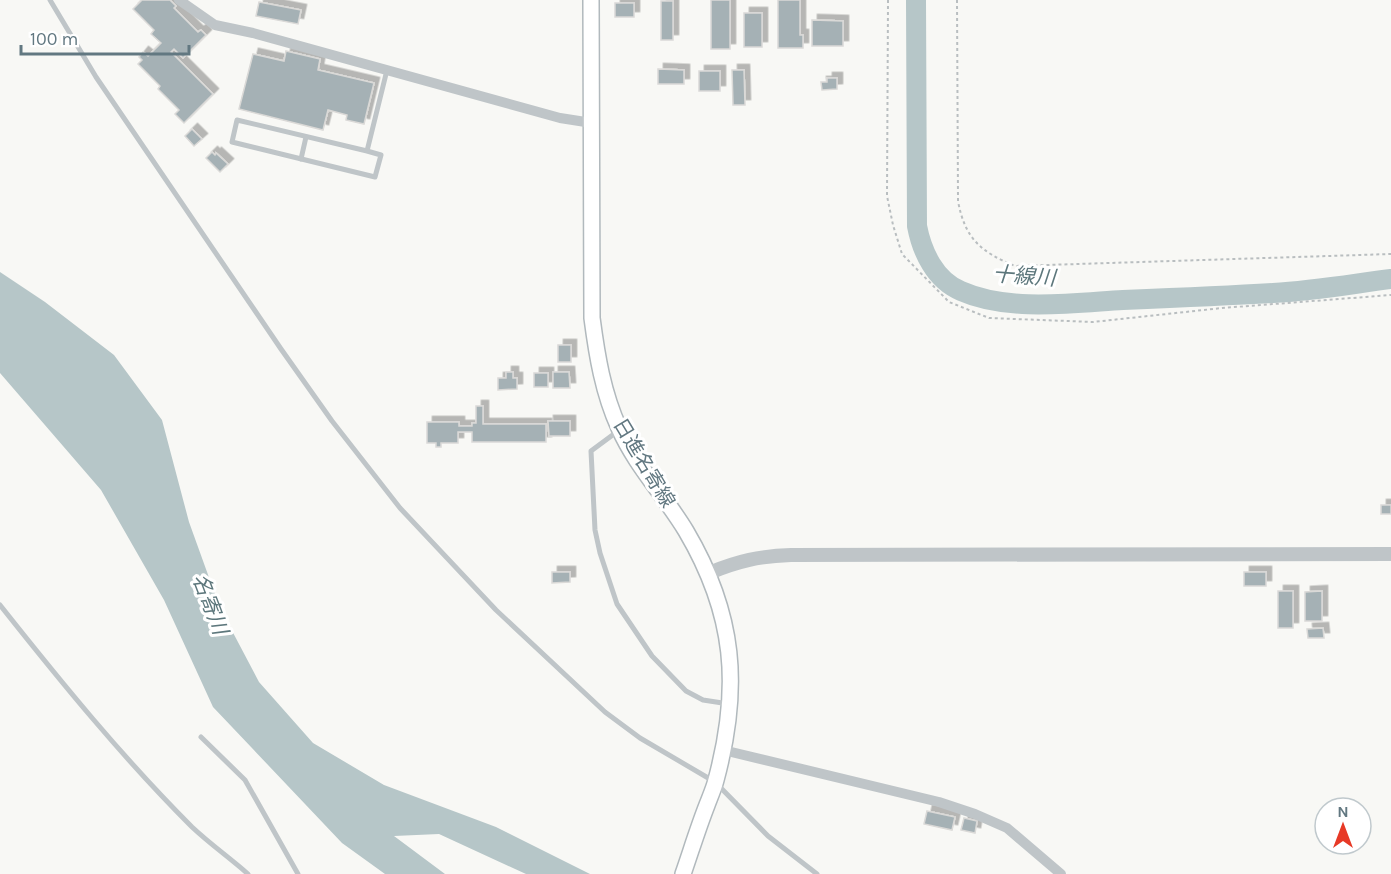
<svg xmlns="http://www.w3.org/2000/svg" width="1391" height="874" font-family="Karla,'Noto Sans JP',sans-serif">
<defs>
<filter id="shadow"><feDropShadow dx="5.5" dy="-5.5" stdDeviation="0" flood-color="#0004"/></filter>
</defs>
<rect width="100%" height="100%" fill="#f8f8f5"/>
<path fill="#b6c6c8" d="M0,272L45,302L114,355L162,420L189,522L220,608L259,682L313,743L384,785L496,827L590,874H526L439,834L394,836L445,874H385L342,843L213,707L164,600L101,490L0,373Z"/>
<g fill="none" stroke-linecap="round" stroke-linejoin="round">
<path stroke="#b6c6c8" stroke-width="20" d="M916,0L917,226C922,252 935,280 961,291C1008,312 1073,303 1123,300C1173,298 1223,296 1273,293C1313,291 1352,284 1391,279"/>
</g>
<g fill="#a5b1b5" stroke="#dad9d7" stroke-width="1.5" filter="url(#shadow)">
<path d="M142,0H170L176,6L174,8L198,32L201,30L206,35L183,58L174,49L171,52L213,94L184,123L175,114L179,110L158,89L160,86L138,64L142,60L139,57L143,52L148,56L161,43L151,34L154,30L133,9Z"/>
<rect x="711" y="0" width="19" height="49"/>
<path d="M778,0H800V35H803V48H778Z"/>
<rect x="661" y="1" width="12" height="39"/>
<path d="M259,2L301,10L298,24L256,16Z"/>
<rect x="615" y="3" width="19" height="14"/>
<rect x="744" y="13" width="18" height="34"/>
<path d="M812,20L843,21V46H812Z"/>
<path d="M286,51L320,59L318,70L374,83L364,124L346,120L347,115L328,110L323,130L239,109L253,54L284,61Z"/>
<path d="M658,69L684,70V84H658Z"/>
<path d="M732,70H744L745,105H733Z"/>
<rect x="699" y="71" width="21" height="20"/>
<path d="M827,78H837V89L822,90L821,82H827Z"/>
<path d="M192,129L202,139L194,146L185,136Z"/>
<path d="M212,152L215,155L216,153L228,164L220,172L206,158Z"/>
<rect x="558" y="345" width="13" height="17"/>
<path d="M506,372H513V378H517V389L498,390V378H506Z"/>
<path d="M553,372H569L570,388H553Z"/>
<rect x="534" y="373" width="14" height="14"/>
<path d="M476,406H483V424H546V442H472V432H458V443H441V447H436V443H427V422H459V426H472V423H476Z"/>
<path d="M548,421H570V436H549Z"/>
<rect x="1381" y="505" width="10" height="9"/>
<path d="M552,572H570V582L552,583Z"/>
<rect x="1244" y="572" width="22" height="14"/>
<rect x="1278" y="591" width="15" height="37"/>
<path d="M1322,591V621H1305V592Z"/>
<path d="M1323,628L1324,638H1308L1307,629Z"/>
<path d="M927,811L955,817L952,830L924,824Z"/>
<path d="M964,818L977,821L975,833L961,830Z"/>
</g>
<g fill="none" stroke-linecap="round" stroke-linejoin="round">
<g stroke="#b1b9bd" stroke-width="18">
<path id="secondary" d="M591,0L592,318C597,356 603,393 619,428C635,465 665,496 686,531C735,614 741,687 716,780C714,788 710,797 707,805C698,828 691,851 683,874"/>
</g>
<g stroke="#b9bec0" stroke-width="2" stroke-dasharray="3 3" stroke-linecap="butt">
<path d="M888,0L887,196L893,225L902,254L949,302L989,318L1093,322L1222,308L1391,295"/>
<path d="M957,0L958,201C965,239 981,252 1015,266L1391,254"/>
</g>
<g stroke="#bfc5c8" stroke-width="5">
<path d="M50,0L96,77L281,349L332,421L400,508L496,610L605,712L640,738L715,782L768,836L817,874"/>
<path d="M367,151L381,155L375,177L232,142L237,120L367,151L387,70"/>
<path d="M301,159L306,137"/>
<path d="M618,431L591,451L595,530L600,553L617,604L652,656L686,691L703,700L729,704"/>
<path d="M0,605C61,682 123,758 192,827C210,844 230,858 248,874"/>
<path d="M201,737L245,780L298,874"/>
</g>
<g stroke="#bfc5c8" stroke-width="10">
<path d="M179,0L215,25L253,33L560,118L592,123"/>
<path d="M723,750L939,802L975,814L1007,828L1061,874"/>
</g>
<path stroke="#bfc5c8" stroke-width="14" d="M709,573C738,561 760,556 791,555L1391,554"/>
<use href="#secondary" stroke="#fff" stroke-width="15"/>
</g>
<g text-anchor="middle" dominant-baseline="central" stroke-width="6" stroke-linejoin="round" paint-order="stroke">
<g font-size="20" fill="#627881" stroke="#fff">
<text transform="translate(644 463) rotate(59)">日進名寄線</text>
</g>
<g font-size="21" font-style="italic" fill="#5d777c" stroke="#fff">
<text transform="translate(1024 276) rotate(4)">十線川</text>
<text transform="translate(210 604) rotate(69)">名寄川</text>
</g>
</g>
<g transform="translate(1343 826)"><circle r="28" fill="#ffffff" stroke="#c0c9cd" stroke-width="1.5"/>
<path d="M0-4.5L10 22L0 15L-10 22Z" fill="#e73926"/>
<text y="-9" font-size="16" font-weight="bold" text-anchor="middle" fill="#627881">N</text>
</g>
<path d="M21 45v9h168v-9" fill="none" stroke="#627881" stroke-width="3"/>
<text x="30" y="45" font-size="18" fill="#627881" stroke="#ffffff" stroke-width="4.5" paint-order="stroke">100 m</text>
</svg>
